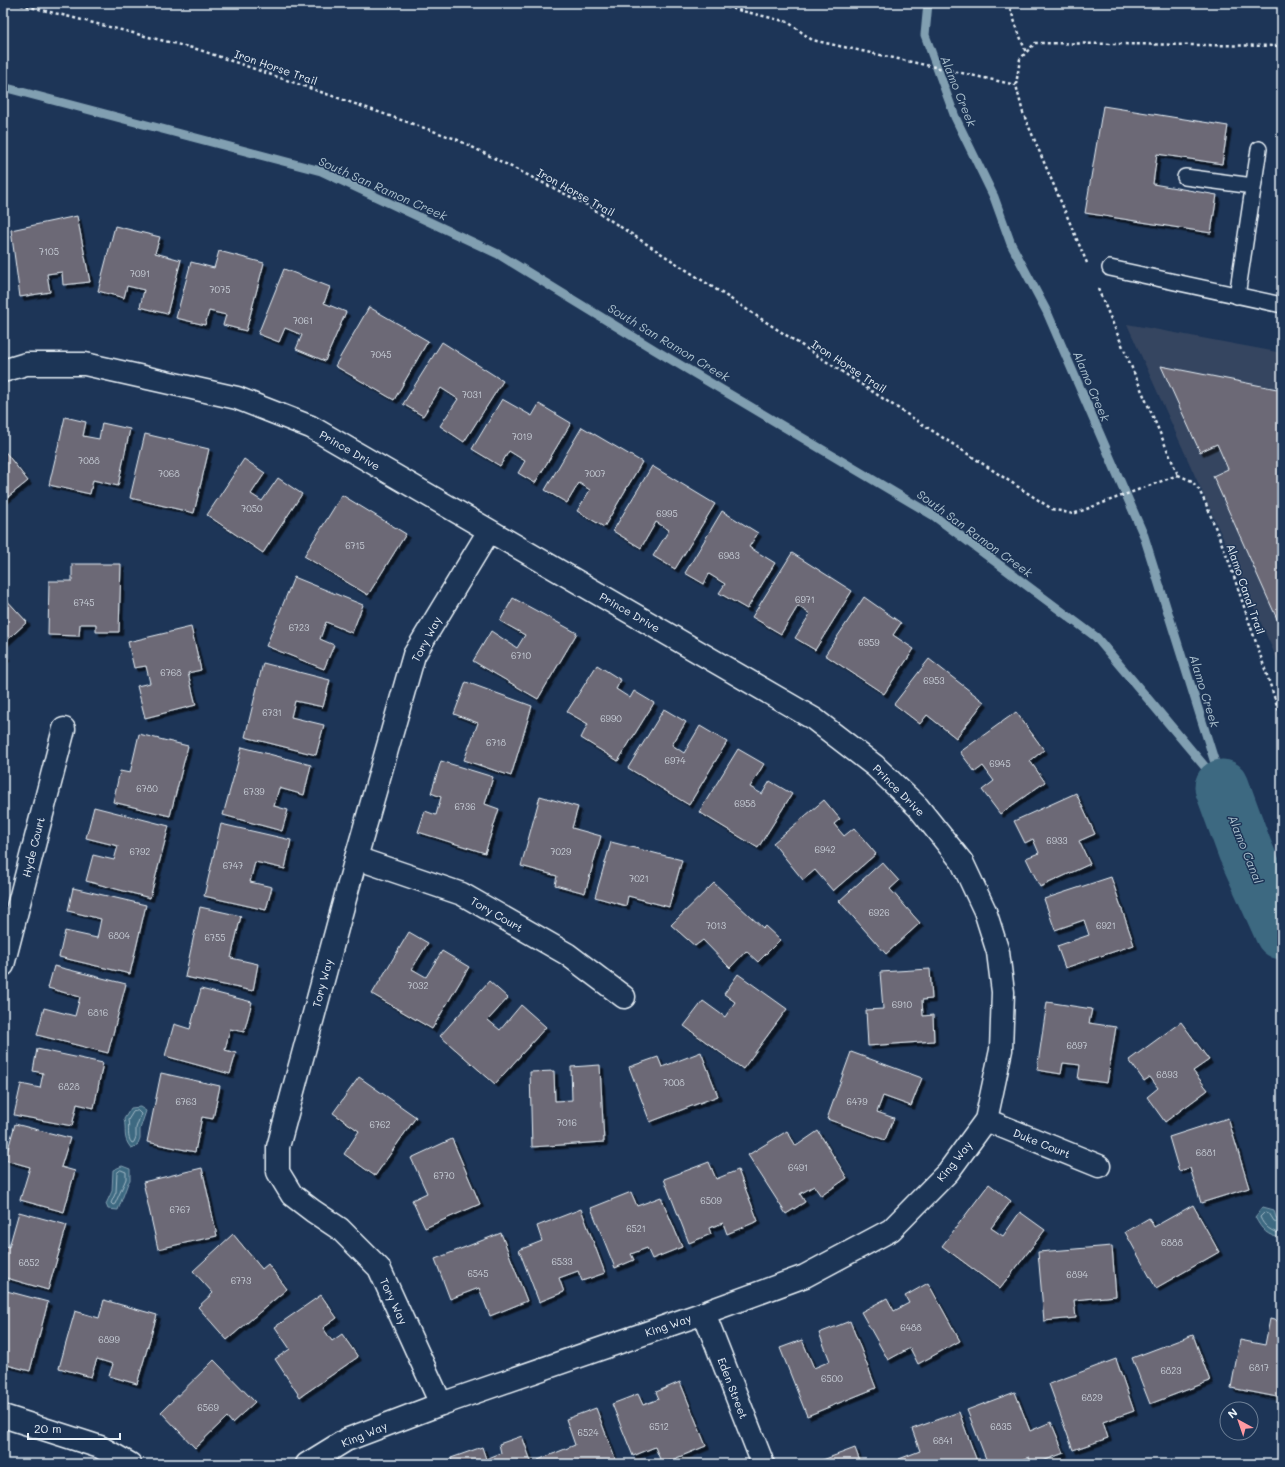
<svg xmlns="http://www.w3.org/2000/svg" width="1285" height="1467" font-family="Mali,sans-serif">
<defs>
<filter id="shadow"><feDropShadow dx="3.5" dy="3.5" stdDeviation="0" flood-color="#0009"/></filter>
</defs>
<rect width="100%" height="100%" fill="#1d3557"/>
<filter id="ink" filterUnits="userSpaceOnUse"><feTurbulence type="fractalNoise" baseFrequency=".025" numOctaves="2"/><feDisplacementMap in="SourceGraphic" scale="8" xChannelSelector="R" yChannelSelector="G"/><feConvolveMatrix kernelMatrix="1 2 1 2 8 2 1 2 1" color-interpolation-filters="sRGB"/></filter>
<g filter="url(#ink)">
<path fill="#354560" d="M1127,324L1282,353V670Z"/>
<g fill="#3d6981" stroke="#819fb1">
<path d="M140,1107L146,1111L140,1129V1138L137,1146L131,1148C122,1137 127,1131 124,1119L131,1108Z"/>
<path d="M122,1166L130,1169V1180L128,1183L118,1210L108,1209L106,1204L112,1191L113,1170Z"/>
<path d="M1263,1207L1274,1210L1276,1218L1282,1219V1238C1267,1236 1262,1230 1255,1217Z"/>
</g>
<g fill="none" stroke-linecap="round" stroke-linejoin="round">
<g stroke="#a4bbc8" stroke-width="1">
<path d="M138,1111L141,1114L136,1128V1137L134,1142L132,1143C126,1137 130,1128 128,1120L133,1112Z"/>
<path d="M121,1170L126,1172V1179L115,1204L113,1205L111,1203L116,1192L117,1173Z"/>
<path d="M1282,1223L1274,1221L1269,1213L1265,1212L1260,1217C1264,1227 1272,1232 1282,1234"/>
</g>
<g stroke="#819fb1" stroke-width="9">
<path d="M928,3L925,35L955,117L994,197L1011,244L1047,312L1144,536L1221,782"/>
<path d="M3,87L321,171L498,254L655,350L934,516L1096,637L1222,787"/>
</g>
<path stroke="#3d6981" stroke-width="55" d="M1222,787L1245,850L1282,932"/>
</g>
<g fill="#6c6976" stroke="#e8f1f8" filter="url(#shadow)">
<path d="M1103,106L1228,126L1222,164L1157,154L1153,184L1217,195L1211,233L1085,213Z"/>
<path d="M77,216L90,282L63,285L62,272L47,274L50,292L20,297L11,230Z"/>
<path d="M115,226L160,237L155,253L181,260L167,314L140,307L144,290L127,286L124,298L98,291Z"/>
<path d="M219,251L264,263L246,331L223,325L226,315L209,311L205,325L176,318L191,262L214,268Z"/>
<path d="M284,269L330,287L324,303L346,312L325,361L296,349L302,335L285,328L279,342L258,334Z"/>
<path d="M369,307L428,341L394,400L335,366Z"/>
<path d="M442,342L503,381L464,442L440,426L458,399L441,388L423,416L403,404Z"/>
<path d="M1161,366L1282,390V630L1213,476L1228,469L1217,444L1200,452Z"/>
<path d="M502,399L532,416L539,404L571,423L535,483L518,473L525,461L509,451L500,466L472,449Z"/>
<path d="M65,417L86,422L83,436L99,439L102,423L130,429L118,486L93,480L90,494L49,485Z"/>
<path d="M582,427L642,462L604,527L577,511L590,490L579,483L567,503L545,490Z"/>
<path d="M145,434L209,449L194,513L130,498Z"/>
<path d="M3,449L28,481L3,501Z"/>
<path d="M244,459L265,473L251,494L262,501L278,478L302,494L263,553L207,515Z"/>
<path d="M652,466L715,504L675,569L653,556L669,530L656,522L641,548L613,531Z"/>
<path d="M342,495L406,534L368,595L304,556Z"/>
<path d="M722,511L758,533L749,547L775,563L747,609L719,593L725,584L709,574L704,584L685,573Z"/>
<path d="M792,553L852,591L815,650L795,638L810,614L798,606L781,634L752,617Z"/>
<path d="M72,564H121L119,632H96V624H80L79,636L48,635L49,581H72Z"/>
<path d="M294,577L363,605L352,633L326,622L320,639L334,645L324,669L266,646Z"/>
<path d="M3,596L27,622L3,644Z"/>
<path d="M864,597L901,623L893,635L914,649L884,694L825,655Z"/>
<path d="M513,598L577,633L538,699L473,661L491,631L517,648L525,635L500,621Z"/>
<path d="M191,627L201,670L188,673L196,705L145,718L137,686L150,683L146,666L134,668L128,642Z"/>
<path d="M3,653L7,657L3,661Z"/>
<path d="M929,659L984,702L956,738L927,715L920,724L894,704Z"/>
<path d="M263,663L330,680L323,707L295,701L291,717L324,725L316,755L245,737Z"/>
<path d="M597,665L621,680L616,689L630,698L634,691L654,703L618,761L581,738L588,724L567,712Z"/>
<path d="M466,682L532,706L511,776L464,760L478,723L454,714Z"/>
<path d="M664,709L686,722L672,745L684,753L700,726L727,742L689,805L628,768Z"/>
<path d="M1016,712L1044,750L1030,761L1045,782L1000,814L982,790L994,781L983,766L975,772L960,752Z"/>
<path d="M139,734L188,746L170,816L113,802L120,771L130,773Z"/>
<path d="M242,747L311,765L304,795L279,788L274,806L288,810L282,831L223,815Z"/>
<path d="M738,749L764,764L750,787L762,794L770,781L792,794L758,848L699,812Z"/>
<path d="M441,761L493,777L485,804L499,809L485,853L418,832L425,811L436,815L441,797L431,793Z"/>
<path d="M1076,793L1095,834L1079,841L1090,864L1040,887L1026,858L1039,853L1033,839L1025,843L1014,821Z"/>
<path d="M540,796L578,807L572,828L601,836L585,893L555,885L557,876L521,866Z"/>
<path d="M824,800L840,819L834,824L844,836L854,828L876,854L833,891L815,870L803,880L773,843Z"/>
<path d="M94,807L169,826L150,898L86,881L93,855L114,860L118,846L86,838Z"/>
<path d="M221,824L291,840L285,869L255,862L250,882L272,887L266,910L204,896Z"/>
<path d="M611,842L682,860L669,907L628,896L626,906L595,897Z"/>
<path d="M882,862L899,881L890,889L920,923L886,954L839,901Z"/>
<path d="M1111,877L1134,945L1065,968L1057,946L1089,935L1084,920L1055,930L1044,899Z"/>
<path d="M714,883L763,928L765,926L780,940L758,962L746,951L730,968L703,940L695,946L671,925Z"/>
<path d="M73,888L146,905L130,974L59,957L65,931L97,938L101,919L68,911Z"/>
<path d="M200,907L241,916L231,958L258,964L253,991L185,977Z"/>
<path d="M409,932L428,943L412,969L426,977L442,951L469,967L432,1029L372,994Z"/>
<path d="M54,966L126,984L108,1053L37,1035L44,1008L75,1016L80,997L48,988Z"/>
<path d="M930,969L932,999L922,1000L923,1016L933,1015L934,1041L868,1046L866,1010L883,1009L880,972Z"/>
<path d="M738,974L787,1009L743,1069L684,1026L703,1001L725,1017L735,1002L724,994Z"/>
<path d="M489,981L508,998L488,1020L500,1030L521,1005L546,1027L495,1084L440,1036Z"/>
<path d="M201,989L252,1002L244,1032L230,1029L225,1050L236,1053L230,1074L165,1056L174,1024L190,1029Z"/>
<path d="M1047,1002L1092,1009L1089,1023L1116,1027L1107,1083L1078,1079L1080,1065L1063,1063L1061,1074L1037,1070Z"/>
<path d="M1181,1022L1209,1060L1193,1071L1208,1090L1165,1122L1147,1097L1158,1088L1150,1077L1144,1081L1129,1060Z"/>
<path d="M37,1049L103,1063L94,1108L77,1104L72,1126L14,1115L21,1084L40,1088L43,1073L33,1071Z"/>
<path d="M701,1052L718,1096L650,1122L629,1067L658,1057L662,1067Z"/>
<path d="M851,1052L922,1078L911,1106L883,1096L877,1112L894,1118L885,1140L827,1119Z"/>
<path d="M600,1065L604,1142L532,1147L530,1072L554,1071L555,1101L572,1100L571,1067Z"/>
<path d="M161,1073L220,1086L213,1119L202,1117L195,1152L147,1142Z"/>
<path d="M359,1077L416,1117L375,1176L344,1154L359,1131L333,1113Z"/>
<path d="M1228,1118L1249,1188L1201,1203L1190,1168L1179,1171L1169,1137Z"/>
<path d="M15,1124L70,1138L61,1167L75,1171L64,1212L20,1200L30,1167L5,1160Z"/>
<path d="M787,1131L796,1146L818,1131L847,1178L821,1196L814,1186L800,1194L805,1202L786,1214L748,1155Z"/>
<path d="M452,1139L480,1204L425,1228L412,1200L427,1193L411,1158Z"/>
<path d="M709,1162L716,1179L738,1170L758,1221L727,1234L723,1223L709,1228L711,1234L689,1243L664,1179Z"/>
<path d="M202,1168L217,1236L158,1249L143,1182Z"/>
<path d="M989,1184L1011,1201L991,1228L1003,1236L1020,1212L1045,1230L1000,1289L942,1246Z"/>
<path d="M631,1192L637,1206L661,1197L682,1247L652,1259L647,1248L631,1254L634,1260L615,1268L591,1208Z"/>
<path d="M1193,1205L1219,1252L1156,1288L1125,1232L1149,1218L1154,1227Z"/>
<path d="M581,1209L605,1273L582,1281L578,1271L559,1278L564,1292L539,1302L519,1250L542,1241L537,1226Z"/>
<path d="M19,1212L67,1225L48,1290L3,1277V1246L9,1247Z"/>
<path d="M501,1233L527,1301L490,1316L479,1288L450,1299L435,1259Z"/>
<path d="M233,1234L262,1269L268,1264L287,1289L227,1340L198,1307L213,1293L193,1271Z"/>
<path d="M1112,1246L1116,1296L1074,1300L1076,1318L1044,1321L1038,1252Z"/>
<path d="M928,1283L960,1341L918,1364L910,1348L888,1360L861,1312L887,1298L894,1311L909,1303L905,1296Z"/>
<path d="M3,1290L48,1302L30,1371L3,1364Z"/>
<path d="M321,1295L337,1318L323,1328L332,1341L342,1334L358,1357L300,1397L275,1359L290,1349L275,1327Z"/>
<path d="M104,1300L157,1315L137,1384L109,1376L113,1364L97,1359L91,1377L59,1368L75,1311L99,1318Z"/>
<path d="M1270,1319L1282,1322V1398L1231,1388L1240,1340L1265,1345Z"/>
<path d="M850,1321L876,1388L807,1416L780,1348L802,1340L814,1368L830,1361L819,1333Z"/>
<path d="M1193,1335L1210,1381L1150,1404L1132,1358Z"/>
<path d="M1116,1359L1134,1411L1103,1422L1108,1438L1073,1450L1049,1384Z"/>
<path d="M214,1360L255,1402L232,1423L227,1417L195,1448L161,1412Z"/>
<path d="M680,1382L706,1446L662,1464L655,1447L633,1456L612,1404L638,1394L643,1405L659,1399L656,1392Z"/>
<path d="M1015,1392L1030,1431L1051,1422L1064,1453L1035,1464H1032L1029,1457L1010,1464H988L967,1410Z"/>
<path d="M596,1408L617,1464H539L538,1460L575,1445L566,1419Z"/>
<path d="M959,1412L978,1464H901L899,1459L920,1451L912,1429Z"/>
<path d="M522,1436L532,1464H453L451,1458L482,1447L486,1459L501,1453L499,1444Z"/>
<path d="M855,1448L861,1464H812Z"/>
<path d="M888,1460L889,1464H877Z"/>
</g>
<g fill="none" stroke-linecap="round" stroke-linejoin="round">
<g stroke="#e8f1f8" stroke-width="18">
<g id="service">
<path d="M1185,177L1253,186"/>
<path d="M1110,268L1282,305"/>
<path d="M1237,296L1259,149"/>
</g>
</g>
<g stroke="#e8f1f8" stroke-width="25">
<g id="minor">
<path d="M3,371L26,364H85L237,398L311,427L814,719L875,766L918,807L962,862L985,911L998,952L1003,992L1001,1050L986,1120L948,1172L891,1230L805,1276L704,1313L441,1404L346,1440L307,1464"/>
<path d="M356,858L462,894L567,954L624,997"/>
<path d="M3,965L64,729"/>
<path d="M986,1120L1099,1166"/>
<path d="M704,1313L763,1464"/>
<path d="M441,1404L379,1268L340,1229L313,1211L292,1195L278,1172V1147L356,858L414,655L489,531"/>
<path d="M3,1416L100,1447L130,1464"/>
</g>
</g>
<g stroke="#e8f1f8" stroke-width="2.5" stroke-dasharray="3 3" stroke-linecap="butt">
<path d="M15,3L200,50L456,139L587,205L1052,509L1073,514L1178,475"/>
<path d="M709,3L788,22L812,40L1016,85"/>
<path d="M1008,3L1026,53"/>
<path d="M1087,263L1023,113L1016,85L1020,59L1035,43L1282,46"/>
<path d="M1098,289L1178,475"/>
<path d="M1178,475L1192,481L1199,490L1206,504L1229,562L1282,720"/>
</g>
<use href="#service" stroke="#1d3557" stroke-width="15"/>
<use href="#minor" stroke="#1d3557" stroke-width="22"/>
</g>
</g>
<g text-anchor="middle" dominant-baseline="central" stroke-width="3" stroke-linejoin="round" paint-order="stroke">
<g font-size="9" fill="#c9cfd8">
<text x="49" y="251">7105</text>
<text x="140" y="273">7091</text>
<text x="220" y="289">7075</text>
<text x="303" y="320">7061</text>
<text x="381" y="354">7045</text>
<text x="472" y="394">7031</text>
<text x="522" y="436">7019</text>
<text x="89" y="460">7088</text>
<text x="169" y="473">7068</text>
<text x="595" y="473">7007</text>
<text x="252" y="508">7050</text>
<text x="667" y="513">6995</text>
<text x="355" y="545">6715</text>
<text x="729" y="555">6983</text>
<text x="805" y="599">6971</text>
<text x="84" y="602">6745</text>
<text x="299" y="627">6723</text>
<text x="869" y="642">6959</text>
<text x="521" y="655">6710</text>
<text x="171" y="672">6768</text>
<text x="934" y="680">6953</text>
<text x="272" y="712">6731</text>
<text x="611" y="718">6990</text>
<text x="496" y="742">6718</text>
<text x="675" y="760">6974</text>
<text x="1000" y="763">6945</text>
<text x="147" y="788">6780</text>
<text x="254" y="791">6739</text>
<text x="745" y="803">6958</text>
<text x="465" y="806">6736</text>
<text x="1057" y="840">6933</text>
<text x="825" y="849">6942</text>
<text x="140" y="851">6792</text>
<text x="561" y="851">7029</text>
<text x="233" y="865">6747</text>
<text x="639" y="878">7021</text>
<text x="879" y="912">6926</text>
<text x="716" y="925">7013</text>
<text x="1106" y="925">6921</text>
<text x="119" y="935">6804</text>
<text x="215" y="937">6755</text>
<text x="418" y="985">7032</text>
<text x="902" y="1004">6910</text>
<text x="98" y="1012">6816</text>
<text x="1077" y="1045">6897</text>
<text x="1167" y="1074">6893</text>
<text x="674" y="1082">7008</text>
<text x="69" y="1086">6828</text>
<text x="186" y="1101">6763</text>
<text x="857" y="1101">6479</text>
<text x="567" y="1122">7016</text>
<text x="380" y="1124">6762</text>
<text x="1206" y="1152">6881</text>
<text x="798" y="1167">6491</text>
<text x="444" y="1175">6770</text>
<text x="711" y="1200">6509</text>
<text x="180" y="1209">6767</text>
<text x="636" y="1228">6521</text>
<text x="1172" y="1242">6888</text>
<text x="562" y="1261">6533</text>
<text x="29" y="1262">6852</text>
<text x="478" y="1273">6545</text>
<text x="1077" y="1274">6894</text>
<text x="241" y="1280">6773</text>
<text x="911" y="1327">6488</text>
<text x="109" y="1339">6899</text>
<text x="1259" y="1367">6817</text>
<text x="1171" y="1370">6823</text>
<text x="832" y="1378">6500</text>
<text x="1092" y="1397">6829</text>
<text x="208" y="1407">6569</text>
<text x="659" y="1426">6512</text>
<text x="1001" y="1426">6835</text>
<text x="588" y="1432">6524</text>
<text x="943" y="1440">6841</text>
</g>
<g font-size="11" fill="#e8f1f8" stroke="#1d3557">
<text transform="translate(276 67) rotate(19)">Iron Horse Trail</text>
<text transform="translate(576 192) rotate(29)">Iron Horse Trail</text>
<text transform="translate(849 366) rotate(33)">Iron Horse Trail</text>
<text transform="translate(350 450) rotate(30)">Prince Drive</text>
<text transform="translate(1246 589) rotate(71)">Alamo Canal Trail</text>
<text transform="translate(630 612) rotate(30)">Prince Drive</text>
<text transform="translate(426 639) rotate(-62)">Tory Way</text>
<text transform="translate(899 790) rotate(45)">Prince Drive</text>
<text transform="translate(33 847) rotate(-76)">Hyde Court</text>
<text transform="translate(497 914) rotate(30)">Tory Court</text>
<text transform="translate(322 983) rotate(-75)">Tory Way</text>
<text transform="translate(1042 1143) rotate(22)">Duke Court</text>
<text transform="translate(954 1161) rotate(-51)">King Way</text>
<text transform="translate(394 1301) rotate(65)">Tory Way</text>
<text transform="translate(668 1325) rotate(-19)">King Way</text>
<text transform="translate(733 1388) rotate(69)">Eden Street</text>
<text transform="translate(364 1434) rotate(-23)">King Way</text>
</g>
<g font-size="12" font-style="italic" fill="#acc1ce" stroke="#1d3557">
<text transform="translate(959 91) rotate(68)">Alamo Creek</text>
<text transform="translate(383 188) rotate(24)">South San Ramon Creek</text>
<text transform="translate(669 342) rotate(31)">South San Ramon Creek</text>
<text transform="translate(1092 386) rotate(67)">Alamo Creek</text>
<text transform="translate(975 533) rotate(36)">South San Ramon Creek</text>
<text transform="translate(1205 691) rotate(73)">Alamo Creek</text>
<text transform="translate(1246 849) rotate(68)">Alamo Canal</text>
</g>
</g>
<rect width="1285" height="1467" fill="none" stroke="#1d3557" stroke-width="16"/>
<rect x="8" y="8" width="1269" height="1451" fill="none" stroke="#e8f1f8" stroke-width="1.5" filter="url(#ink)"/>
<g transform="translate(1239 1421) rotate(320)"><circle r="19" fill="#1d3557" stroke="#6e8097"/>
<path d="M0-3L7 15L0 10L-7 15Z" fill="#ff9aa2"/>
<text y="-6" font-size="11" font-weight="bold" text-anchor="middle" fill="#e8f1f8">N</text>
</g>
<path d="M28 1433v6h92v-6" fill="none" stroke="#e8f1f8" stroke-width="2"/>
<text x="34" y="1433" font-size="12" fill="#e8f1f8" stroke="#1d3557" stroke-width="3" paint-order="stroke">20 m</text>
</svg>
